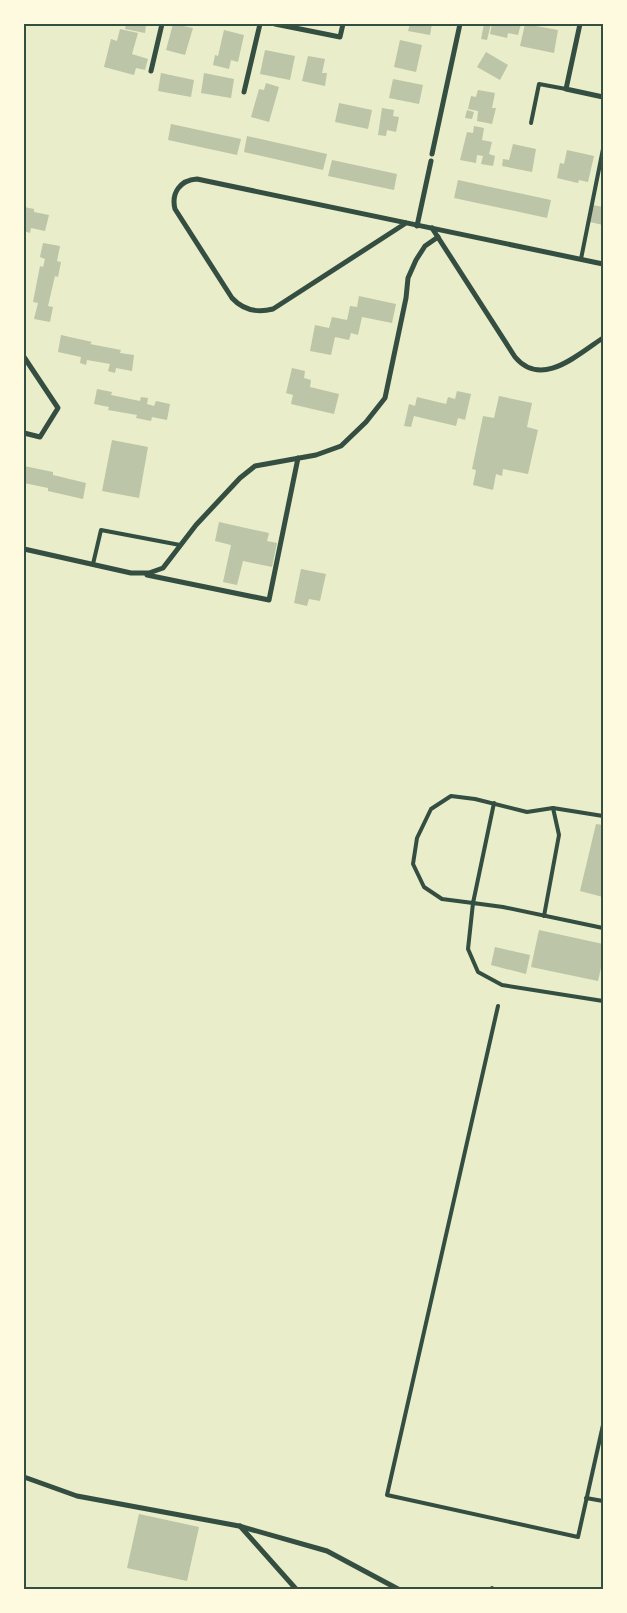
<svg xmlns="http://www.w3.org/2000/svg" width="627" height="1613" font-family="Commissioner,sans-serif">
<rect width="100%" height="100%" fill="#e9edc9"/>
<g fill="#bcc5a7">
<path d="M126,24H146L145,33L125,29Z"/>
<path d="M173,24L193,28L185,55L166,50Z"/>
<path d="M410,24H432L430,35L408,31Z"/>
<path d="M484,24H491L487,40L481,39Z"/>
<path d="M492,24H521L518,35L508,33L507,38L490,34Z"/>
<path d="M525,24L558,30L554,53L520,46Z"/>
<path d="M120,29L138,33L132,54L148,59L145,70L136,68L134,75L104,67L111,39L117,41Z"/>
<path d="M224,30L244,35L238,62L231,60L229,69L213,65L215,55L218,56Z"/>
<path d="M400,40L422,45L416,72L394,67Z"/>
<path d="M265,50L295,56L290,80L260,74Z"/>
<path d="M486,52L508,65L500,80L477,67Z"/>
<path d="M308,56L325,59L322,73H327L325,86L302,81Z"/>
<path d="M161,73L194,80L191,97L158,91Z"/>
<path d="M204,73L234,79L231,98L201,93Z"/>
<path d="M393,79L423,85L419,104L389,98Z"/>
<path d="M266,83L279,87L269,122L251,117L259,89L264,90Z"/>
<path d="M478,90L495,93L492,108H496L492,124L477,121L478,111L468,109L471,96L476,97Z"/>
<path d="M339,103L372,110L368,129L335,122Z"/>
<path d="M382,108L394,110L393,116L399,117L396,132L387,130L386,136L378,135Z"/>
<path d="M467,110L474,112L472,119L465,118Z"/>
<path d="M171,124L241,139L237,155L168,140Z"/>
<path d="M474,126L484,128L482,140L492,142L489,154L495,156L493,166L481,164L483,156L477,155L476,163L460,160L467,132L473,133Z"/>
<path d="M247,136L327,154L323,170L244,152Z"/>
<path d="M513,144L536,149L532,172L502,166L503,159L509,160Z"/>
<path d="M567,150L594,156L588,182L579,180L578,183L557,178L560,163L564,164Z"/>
<path d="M332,160L397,174L394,190L328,176Z"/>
<path d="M458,180L551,200L547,218L454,198Z"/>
<path d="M593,205L603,207V225L590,222Z"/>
<path d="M24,207L34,209V212L49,215L45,231L31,228L30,233L24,231Z"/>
<path d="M43,243L60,246L57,261L61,262L58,277L55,276L48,306L53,307L50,322L34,319L38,303L33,302L40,266L43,267L45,259L40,257Z"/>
<path d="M359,296L396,304L392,323L362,317L358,335L351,333L349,340L335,337L331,355L310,351L315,325L329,328L332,317L347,320L350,306L357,307Z"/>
<path d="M61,335L92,342L90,344L121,350L120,353L134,355L132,371L116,368L115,373L108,371L110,364L87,360L86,365L80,363L81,357L58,352Z"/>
<path d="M292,368L305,371L304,378L311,380L310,387L339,394L334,414L291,404L293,395L286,393Z"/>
<path d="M97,389L112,392L111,395L140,401L141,397L148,398L147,404L154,406L156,401L170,404L167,420L152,417L151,421L136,418L137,415L108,410L109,407L94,404Z"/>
<path d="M457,391L471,394L465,420L458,418L456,426L414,416L411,427L404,426L409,404L415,406L417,397L446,404L448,397L455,399Z"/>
<path d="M499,396L532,403L527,427L538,430L528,474L503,469L502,476L496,474L493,490L473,485L476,470L472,469L483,416L494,418Z"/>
<path d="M112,440L148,447L139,498L102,491Z"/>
<path d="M24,466L53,472V475L86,483L83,499L48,491V488L24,483Z"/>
<path d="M219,522L269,533L267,541L277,543L272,567L243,561L237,585L223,582L231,545L215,541Z"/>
<path d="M301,569L326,574L320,601L309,599L307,606L294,603Z"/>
<path d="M596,824L603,825V897L580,891Z"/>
<path d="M539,930L603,944V959L598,981L531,967Z"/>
<path d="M495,947L530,955L526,974L491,965Z"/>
<path d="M139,1514L199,1527L187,1581L127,1568Z"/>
</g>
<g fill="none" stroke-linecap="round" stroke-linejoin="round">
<g stroke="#344e41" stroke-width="4">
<path d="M531,123L539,84L566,89"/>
<path d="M581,259L603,149"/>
<path d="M93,564L101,530L180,545"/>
<path d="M494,803L473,903L442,899L424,887L413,864L417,838L431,809L451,796L475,799L527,812L553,808L603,816"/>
<path d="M544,916L559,835L553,808"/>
<path d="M603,928L503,907L473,903L468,949L478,972L502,985L603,1001"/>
<path d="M498,1006L387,1495L578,1537L603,1425"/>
<path d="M586,1498L603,1501"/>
<path d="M492,1589V1588"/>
</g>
<g stroke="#344e41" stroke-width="5">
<path d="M275,24L340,37L343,24"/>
<path d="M580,24L566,89L603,97"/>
<path d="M151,71L162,24"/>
<path d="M244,92L260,24"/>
<path d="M432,154L460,24"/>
<path d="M406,223L273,309C257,313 243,310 232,298L175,209C171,193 180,180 197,179L603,264"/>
<path d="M417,226L431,161"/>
<path d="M432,228L515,357C542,389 578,354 603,338"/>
<path d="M24,357L58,408L40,437L24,433"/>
<path d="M24,549L131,573H149L163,568L196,525L240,478L255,466L316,455L341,446L366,422L385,398L406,298L408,278L416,260L425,246L438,237"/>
<path d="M147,575L269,600L298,458"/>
<path d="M24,1477L77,1496L239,1526L327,1551L398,1589"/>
<path d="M240,1526L296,1589"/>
</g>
</g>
<rect width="627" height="1613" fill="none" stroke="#fefae0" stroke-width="50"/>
<rect x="25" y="25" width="577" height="1563" fill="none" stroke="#344e41" stroke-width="2"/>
</svg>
